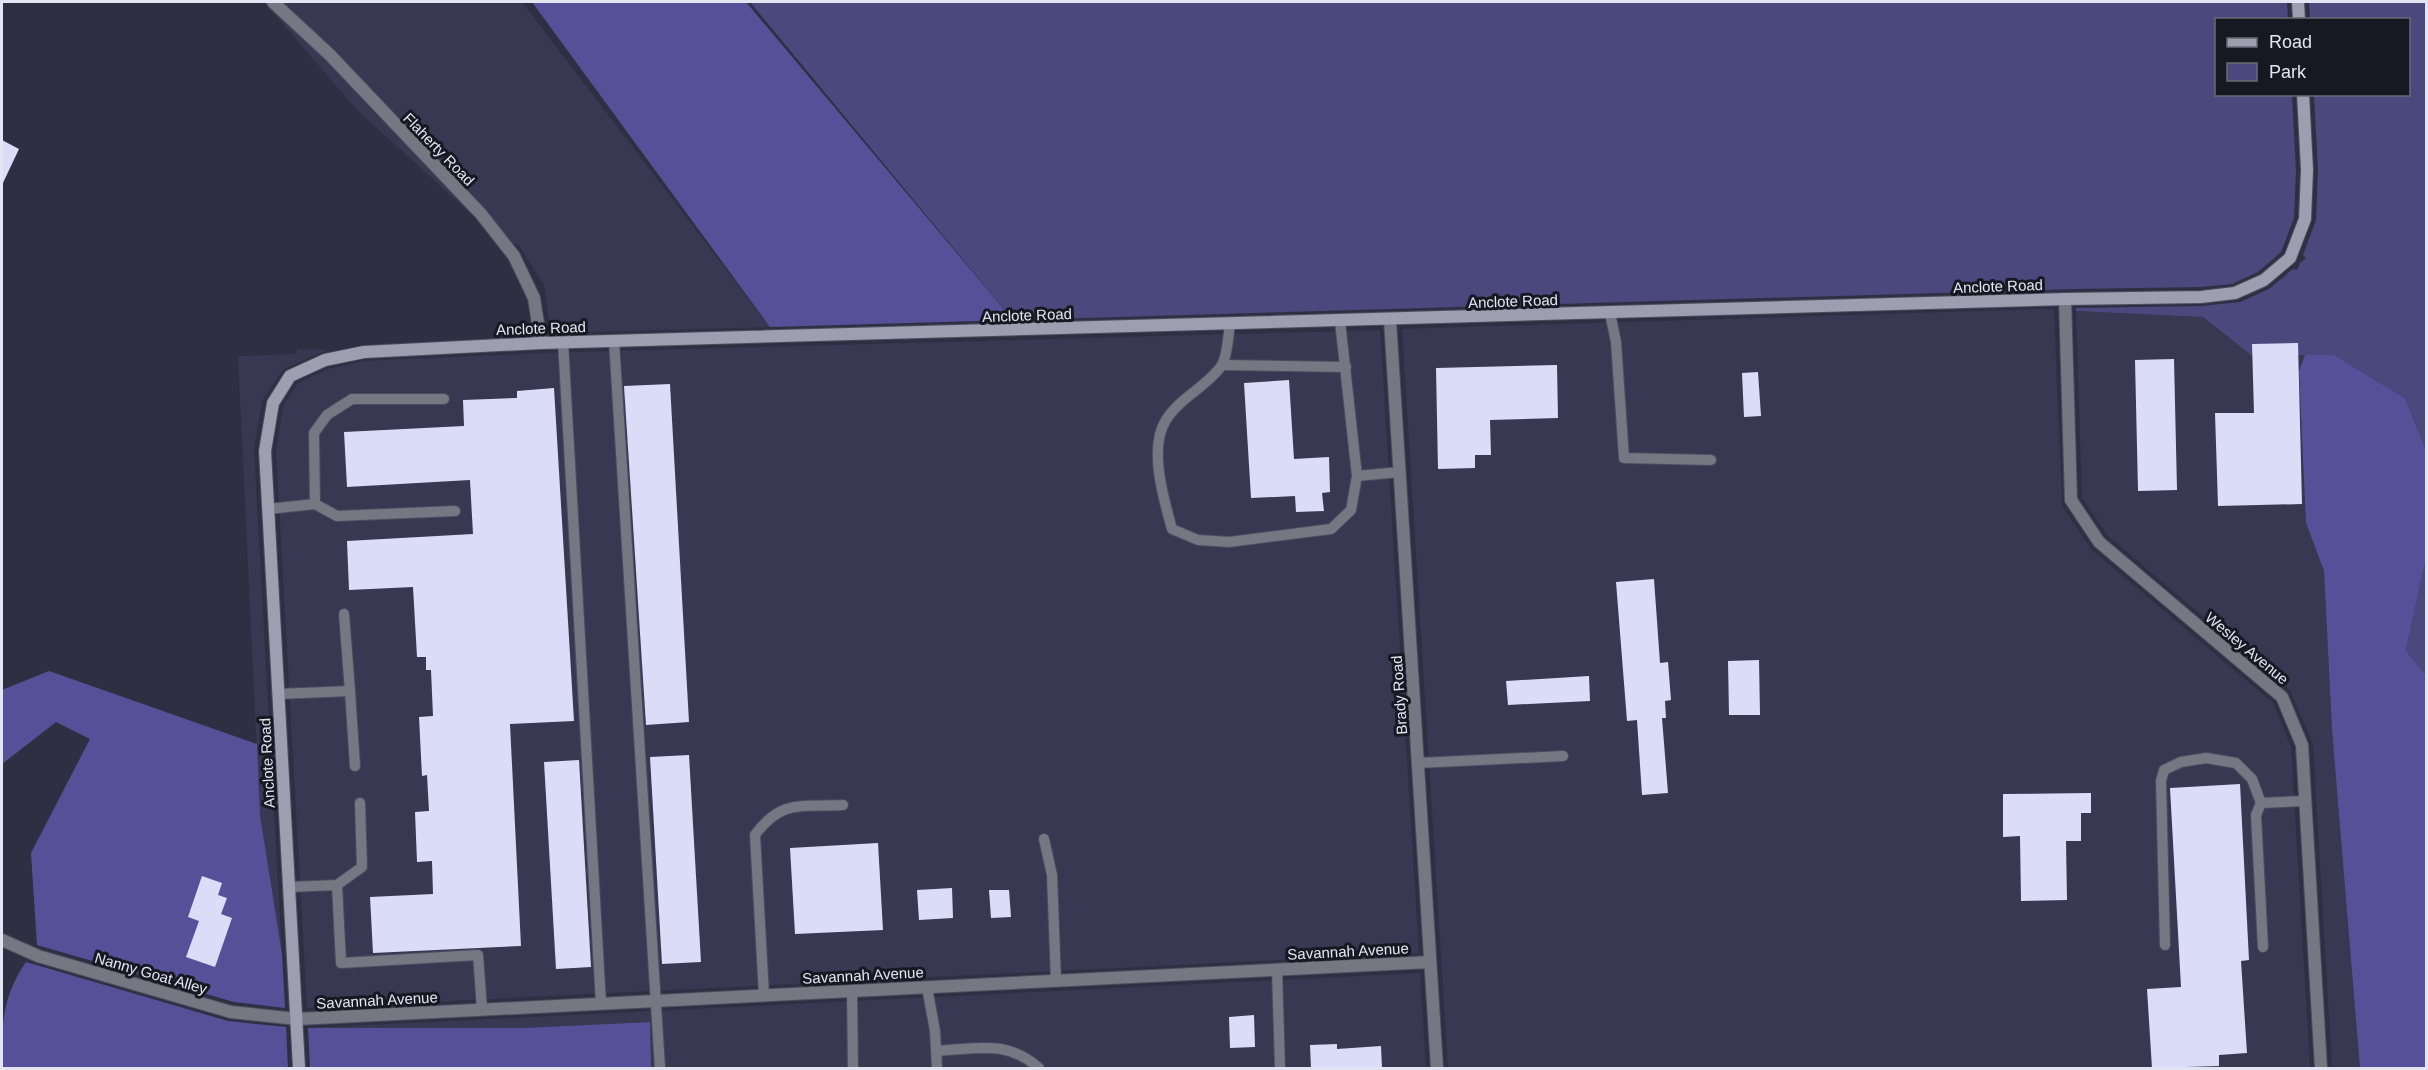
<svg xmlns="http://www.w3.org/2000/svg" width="2428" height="1070" font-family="Helvetica,sans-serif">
<rect width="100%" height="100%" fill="#2f2f44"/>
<g fill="#383853">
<path d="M264,2H522L770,327L551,333L544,285L518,244L502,242L358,111Z"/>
<path d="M2039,309L2054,310L2062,506L2091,549L2273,703L2291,747L2310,1068H1448L1402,329Z"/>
<path d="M2076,311L2203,317L2251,355H2305L2299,371L2306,523L2324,571L2332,730L2360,1068H2332L2313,744L2290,690L2108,536L2082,498Z"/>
<path d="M1380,330L1419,953L307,1008L276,451L283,406L298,383L328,369L365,361L542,353Z"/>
<path d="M297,349L327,350L285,368L281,372L262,401L254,449L282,954L260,815L238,356L297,354Z"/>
<path d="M1420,973L1426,1068H651L649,1022L524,1028H308Z"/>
</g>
<g fill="#4a487c">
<path d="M750,2H2287L2288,19L2216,20V94L2292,95L2296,171L2294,218L2281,252L2258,272L2232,284L2201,287L2075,289L1013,320Z"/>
<path d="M2309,2H2426V450L2405,398L2334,355H2251L2203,317L2076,311V308L2201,306L2240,302L2269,289L2293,269L2297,270L2300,263L2306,258L2303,255L2316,220L2318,170L2314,95L2408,94V20L2310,19Z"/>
<path d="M2426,559V676L2406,650Z"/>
</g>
<g fill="#555198">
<path d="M532,2H746L1013,320L770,327Z"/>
<path d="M2305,355H2334L2405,398L2426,450V559L2406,650L2426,676V1068H2360L2332,730L2324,571L2306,523L2299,371Z"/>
<path d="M49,671L257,744L260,815L282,954L285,1008L234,1002L37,945L31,853L90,739L56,722L2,764V690Z"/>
<path d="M26,962L228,1021L286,1027L288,1068H2C1,1028 2,996 26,962Z"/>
<path d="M650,1022L651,1068H310L308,1028H524Z"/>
</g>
<g fill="#dbdcf8">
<path d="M2,140L19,149L2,185Z"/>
<path d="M2298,343L2302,504L2218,506L2215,413H2254L2252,344Z"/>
<path d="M2174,359L2177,490L2138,491L2135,360Z"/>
<path d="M1557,365L1558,418L1490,420L1491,455H1475V468L1438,469L1436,368Z"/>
<path d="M1758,372L1761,416L1744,417L1742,373Z"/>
<path d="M1289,380L1294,459L1329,457L1330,492L1322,493L1324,511L1296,512L1295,496L1251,498L1244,383Z"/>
<path d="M670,384L689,722L646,725L624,386Z"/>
<path d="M554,388L574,721L510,724L521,946L373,953L370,897L433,894L432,861L417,862L415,812L429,811L427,775L422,776L419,717L433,716L431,670H426V657H417L413,587L349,590L347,541L473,534L470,480L347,487L344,432L464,426L463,400L517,398V391Z"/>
<path d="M1654,579L1660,663L1668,662L1671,700L1665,701L1666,718H1662L1668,793L1642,795L1637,720L1627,721L1616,582Z"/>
<path d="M1759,660L1760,715H1729L1728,661Z"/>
<path d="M1589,676L1590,701L1508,705L1506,681Z"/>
<path d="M689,755L701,962L662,964L650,757Z"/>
<path d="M579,760L591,967L556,969L544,762Z"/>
<path d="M2240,784L2249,960L2241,961L2247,1053L2219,1055V1066L2152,1068L2147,989L2181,987L2170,788Z"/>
<path d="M2091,793V813H2081V841H2066L2067,900L2021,901L2020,836L2003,837V794Z"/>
<path d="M878,843L883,930L795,934L790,848Z"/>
<path d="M202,876L222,883L218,895L227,898L221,914L232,918L215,967L186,957L199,921L188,917Z"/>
<path d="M952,888L953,918L919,920L917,890Z"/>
<path d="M989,890H1009L1011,917L991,918Z"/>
<path d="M1254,1015L1255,1047L1230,1048L1229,1017Z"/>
<path d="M1337,1044V1049L1381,1046L1382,1068H1311L1310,1045Z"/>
</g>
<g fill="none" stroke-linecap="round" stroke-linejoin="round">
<g stroke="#4c4c60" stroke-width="12">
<g id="lane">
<path d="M1610,313L1616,342L1624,458L1711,460"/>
<path d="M1230,324C1228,336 1228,354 1222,365C1208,386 1179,398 1166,420C1148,448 1164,500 1172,529L1198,540L1229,542L1331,529L1351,510L1357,476L1340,321"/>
<path d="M614,341L660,1068"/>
<path d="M563,342L601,1004"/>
<path d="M1222,365L1346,367"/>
<path d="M1357,476L1400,472"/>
<path d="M315,504L314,433L327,415L352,399H444"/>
<path d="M268,509L315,504L337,516L455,511"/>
<path d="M344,614L350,691"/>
<path d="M278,694L350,691L355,766"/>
<path d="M1418,763L1563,756"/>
<path d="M1044,839L1052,875L1056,981"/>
<path d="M337,885L362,867L360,803"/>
<path d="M289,887L337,885L341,963L478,955L482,1009"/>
<path d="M2165,945L2161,781L2164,770L2181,762L2206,758L2236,763L2252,779L2261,803"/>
<path d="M2263,947L2256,815L2261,803L2305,801"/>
<path d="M1277,970L1280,1068"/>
<path d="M927,987L935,1031L937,1068"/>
<path d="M852,991L853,1068"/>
<path d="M764,995L755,835C781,799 802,807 843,805"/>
<path d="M936,1051C977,1049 1006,1039 1039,1068"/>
</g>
</g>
<g stroke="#4c4c60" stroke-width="14">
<g id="street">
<path d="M273,2L330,55L481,214L514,256L534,298L541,343"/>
<path d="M2065,299L2071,500L2099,542L2282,697L2302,745L2321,1068"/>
<path d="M1390,320L1437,1068"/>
<path d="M2,940L38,956L231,1012L297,1019L1430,962"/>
</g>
</g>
<g stroke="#4c4c60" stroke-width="14">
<g id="secondary">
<path d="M2298,2L2299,20"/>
<path d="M299,1068L265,451L273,403L290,376L325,360L364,352L541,343L2065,299L2201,297L2235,293L2264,280L2290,258L2305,219L2307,170L2303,94"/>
</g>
</g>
<use href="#lane" stroke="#767782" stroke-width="10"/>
<use href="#street" stroke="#767782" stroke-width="12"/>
<use href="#secondary" stroke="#9d9eaf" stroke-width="12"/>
</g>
<g text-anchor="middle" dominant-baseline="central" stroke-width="6" stroke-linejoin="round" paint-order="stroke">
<g font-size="15" fill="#e4e5f3" stroke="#181822">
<text transform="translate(439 149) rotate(46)">Flaherty Road</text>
<text transform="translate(1998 286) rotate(-2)">Anclote Road</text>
<text transform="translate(1513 301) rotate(-2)">Anclote Road</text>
<text transform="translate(1027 315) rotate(-2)">Anclote Road</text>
<text transform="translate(541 328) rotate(-2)">Anclote Road</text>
<text transform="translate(2247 648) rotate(40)">Wesley Avenue</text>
<text transform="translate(1399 695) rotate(-94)">Brady Road</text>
<text transform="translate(267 763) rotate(-93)">Anclote Road</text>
<text transform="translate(1348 951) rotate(-3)">Savannah Avenue</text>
<text transform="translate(151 973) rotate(16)">Nanny Goat Alley</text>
<text transform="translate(863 975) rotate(-3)">Savannah Avenue</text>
<text transform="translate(377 1000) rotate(-3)">Savannah Avenue</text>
</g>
</g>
<rect width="2428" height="1070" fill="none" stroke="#e4e5f3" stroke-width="6"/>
<rect x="2215" y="18" width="195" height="78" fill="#181822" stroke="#6a6a76" stroke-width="1.5"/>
<rect x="2227" y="38" width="30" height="9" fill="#9d9eaf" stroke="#6a6a76" stroke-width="1.5"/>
<text x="2269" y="48" font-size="18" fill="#e4e5f3">Road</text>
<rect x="2227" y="63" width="30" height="18" fill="#4a487c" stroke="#6a6a76" stroke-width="1.5"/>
<text x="2269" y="78" font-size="18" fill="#e4e5f3">Park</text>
</svg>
